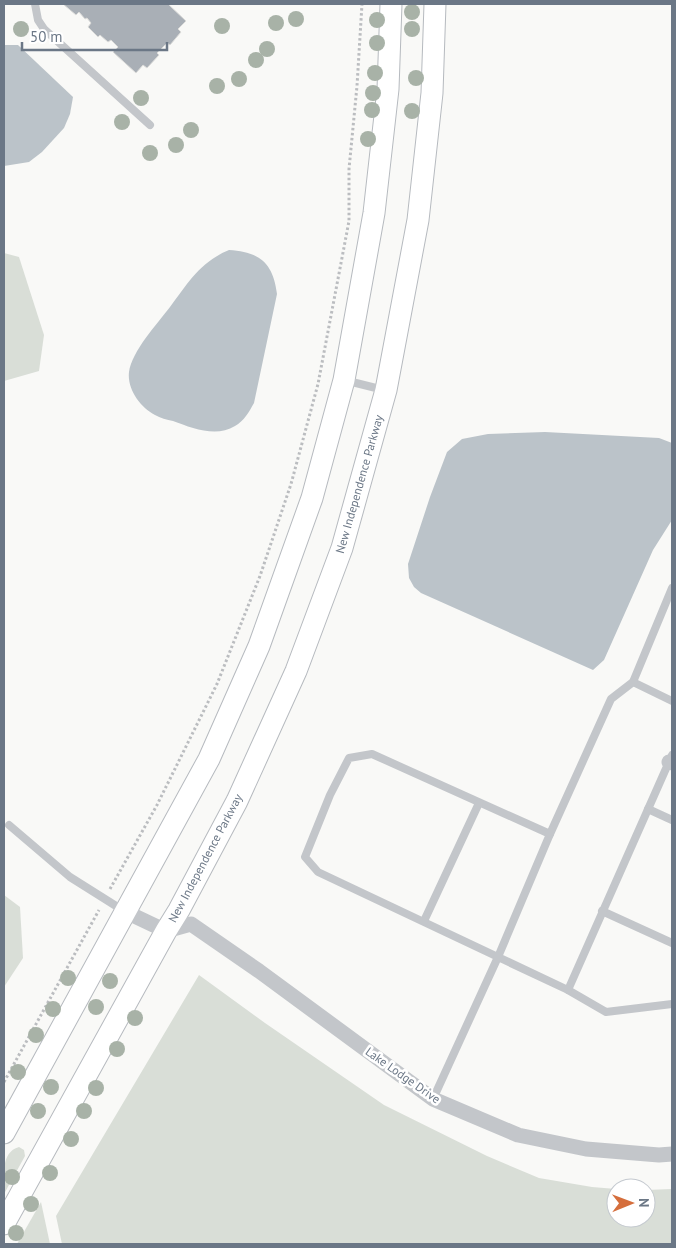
<svg xmlns="http://www.w3.org/2000/svg" width="676" height="1248" font-family="'PT Sans',sans-serif">
<rect width="100%" height="100%" fill="#f9f9f7"/>
<g fill="#d9ded7">
<path d="M4,253L19,257L44,335L39,371L4,381Z"/>
<path d="M4,895L20,907L23,958L4,987Z"/>
<path d="M199,975L265,1023L384,1105L487,1156L539,1178L592,1187L616,1189V1218H646V1190L672,1189V1244H62L56,1216Z"/>
<path d="M19,1147L24,1150L25,1156L4,1194C4,1179 0,1152 19,1147Z"/>
<path d="M41,1202L50,1244H17Z"/>
</g>
<g fill="#bbc3c9">
<path d="M4,45H18L73,97L70,114L64,128L42,152L29,162L4,166Z"/>
<path d="M229,250C259,252 273,262 277,294L254,403C249,412 244,421 235,426C216,438 192,428 173,421C167,420 160,418 155,415C140,407 127,389 129,372C132,351 157,324 170,307C188,283 200,262 229,250Z"/>
<path d="M545,432L659,438L672,443V520L653,550L604,660L593,670L421,593L414,587L409,578L408,564L430,497L447,452L462,439L488,434Z"/>
</g>
<path fill="#a9afb6" stroke="#dbdbd9" d="M63,4H168L186,21L178,29L181,32L170,45L167,43L157,53L159,55L147,68L143,65L136,73L113,52L118,47L111,40L108,42L100,35L98,37L88,27L91,23L87,18L85,19L79,12L76,15Z"/>
<g fill="none" stroke-linecap="round" stroke-linejoin="round">
<g stroke="#b6babf" stroke-width="23">
<g id="secondary">
<path d="M4,1133L209,759L259,646L312,498L344,380L374,213L388,89L391,4"/>
<path d="M4,1224L166,931L179,910L237,801L296,671L342,548L386,390L418,220L432,93L435,4"/>
</g>
</g>
<g stroke="#bbbdc0" stroke-width="3" stroke-dasharray="2.5 2.5" stroke-linecap="butt">
<path d="M110,889L157,805L217,684L260,576L291,484L318,384L349,221V169L357,86L362,4"/>
<path d="M4,1082L99,910"/>
</g>
<g stroke="#c3c6ca" stroke-width="8">
<path d="M35,4L38,20L44,29L150,125"/>
<path d="M344,380L384,390"/>
<path d="M633,682L672,701"/>
<path d="M372,754L550,834L498,957L318,872L305,857L330,795L349,758Z"/>
<path d="M648,809L672,820"/>
<path d="M9,825L70,877L124,911"/>
<path d="M550,834L611,699L633,682L672,588"/>
<path d="M602,911L672,943"/>
<path d="M424,921L479,803"/>
<path d="M568,990L606,1012L672,1004"/>
<path d="M433,1099L498,957L568,990L672,755"/>
</g>
<g stroke="#c3c6ca" stroke-width="15">
<path d="M669,762L672,763"/>
<path d="M126,912L166,931L191,924L259,971L433,1099L518,1135L586,1149L659,1155L672,1154"/>
</g>
<use href="#secondary" stroke="#fff" stroke-width="21"/>
</g>
<g fill="#a8b2a7">
<circle cx="412" cy="12" r="8"/>
<circle cx="296" cy="19" r="8"/>
<circle cx="377" cy="20" r="8"/>
<circle cx="276" cy="23" r="8"/>
<circle cx="222" cy="26" r="8"/>
<circle cx="21" cy="29" r="8"/>
<circle cx="412" cy="29" r="8"/>
<circle cx="377" cy="43" r="8"/>
<circle cx="267" cy="49" r="8"/>
<circle cx="256" cy="60" r="8"/>
<circle cx="375" cy="73" r="8"/>
<circle cx="416" cy="78" r="8"/>
<circle cx="239" cy="79" r="8"/>
<circle cx="217" cy="86" r="8"/>
<circle cx="373" cy="93" r="8"/>
<circle cx="141" cy="98" r="8"/>
<circle cx="372" cy="110" r="8"/>
<circle cx="412" cy="111" r="8"/>
<circle cx="122" cy="122" r="8"/>
<circle cx="191" cy="130" r="8"/>
<circle cx="368" cy="139" r="8"/>
<circle cx="176" cy="145" r="8"/>
<circle cx="150" cy="153" r="8"/>
<circle cx="68" cy="978" r="8"/>
<circle cx="110" cy="981" r="8"/>
<circle cx="96" cy="1007" r="8"/>
<circle cx="53" cy="1009" r="8"/>
<circle cx="135" cy="1018" r="8"/>
<circle cx="36" cy="1035" r="8"/>
<circle cx="117" cy="1049" r="8"/>
<circle cx="18" cy="1072" r="8"/>
<circle cx="51" cy="1087" r="8"/>
<circle cx="96" cy="1088" r="8"/>
<circle cx="38" cy="1111" r="8"/>
<circle cx="84" cy="1111" r="8"/>
<circle cx="71" cy="1139" r="8"/>
<circle cx="50" cy="1173" r="8"/>
<circle cx="12" cy="1177" r="8"/>
<circle cx="31" cy="1204" r="8"/>
<circle cx="16" cy="1233" r="8"/>
</g>
<g text-anchor="middle" dominant-baseline="central" stroke-width="5" stroke-linejoin="round" paint-order="stroke">
<g font-size="12" fill="#6b7786" stroke="#fff">
<text transform="translate(359 484) rotate(-74)">New Independence Parkway</text>
<text transform="translate(205 858) rotate(-62)">New Independence Parkway</text>
<text transform="translate(403 1075) rotate(35)">Lake Lodge Drive</text>
</g>
</g>
<rect width="676" height="1248" fill="none" stroke="#6b7786" stroke-width="10"/>
<g transform="translate(631 1203) rotate(89)"><circle r="24" fill="#ffffff" stroke="#c4c9cf"/>
<path d="M0-4L9 19L0 12L-9 19Z" fill="#d56e3c"/>
<text y="-8" font-size="14" font-weight="bold" text-anchor="middle" fill="#6b7786">N</text>
</g>
<path d="M22 42v8h145v-8" fill="none" stroke="#6b7786" stroke-width="2.5"/>
<text x="30" y="42" font-size="15" fill="#6b7786" stroke="#ffffff" stroke-width="4" paint-order="stroke">50 m</text>
</svg>
